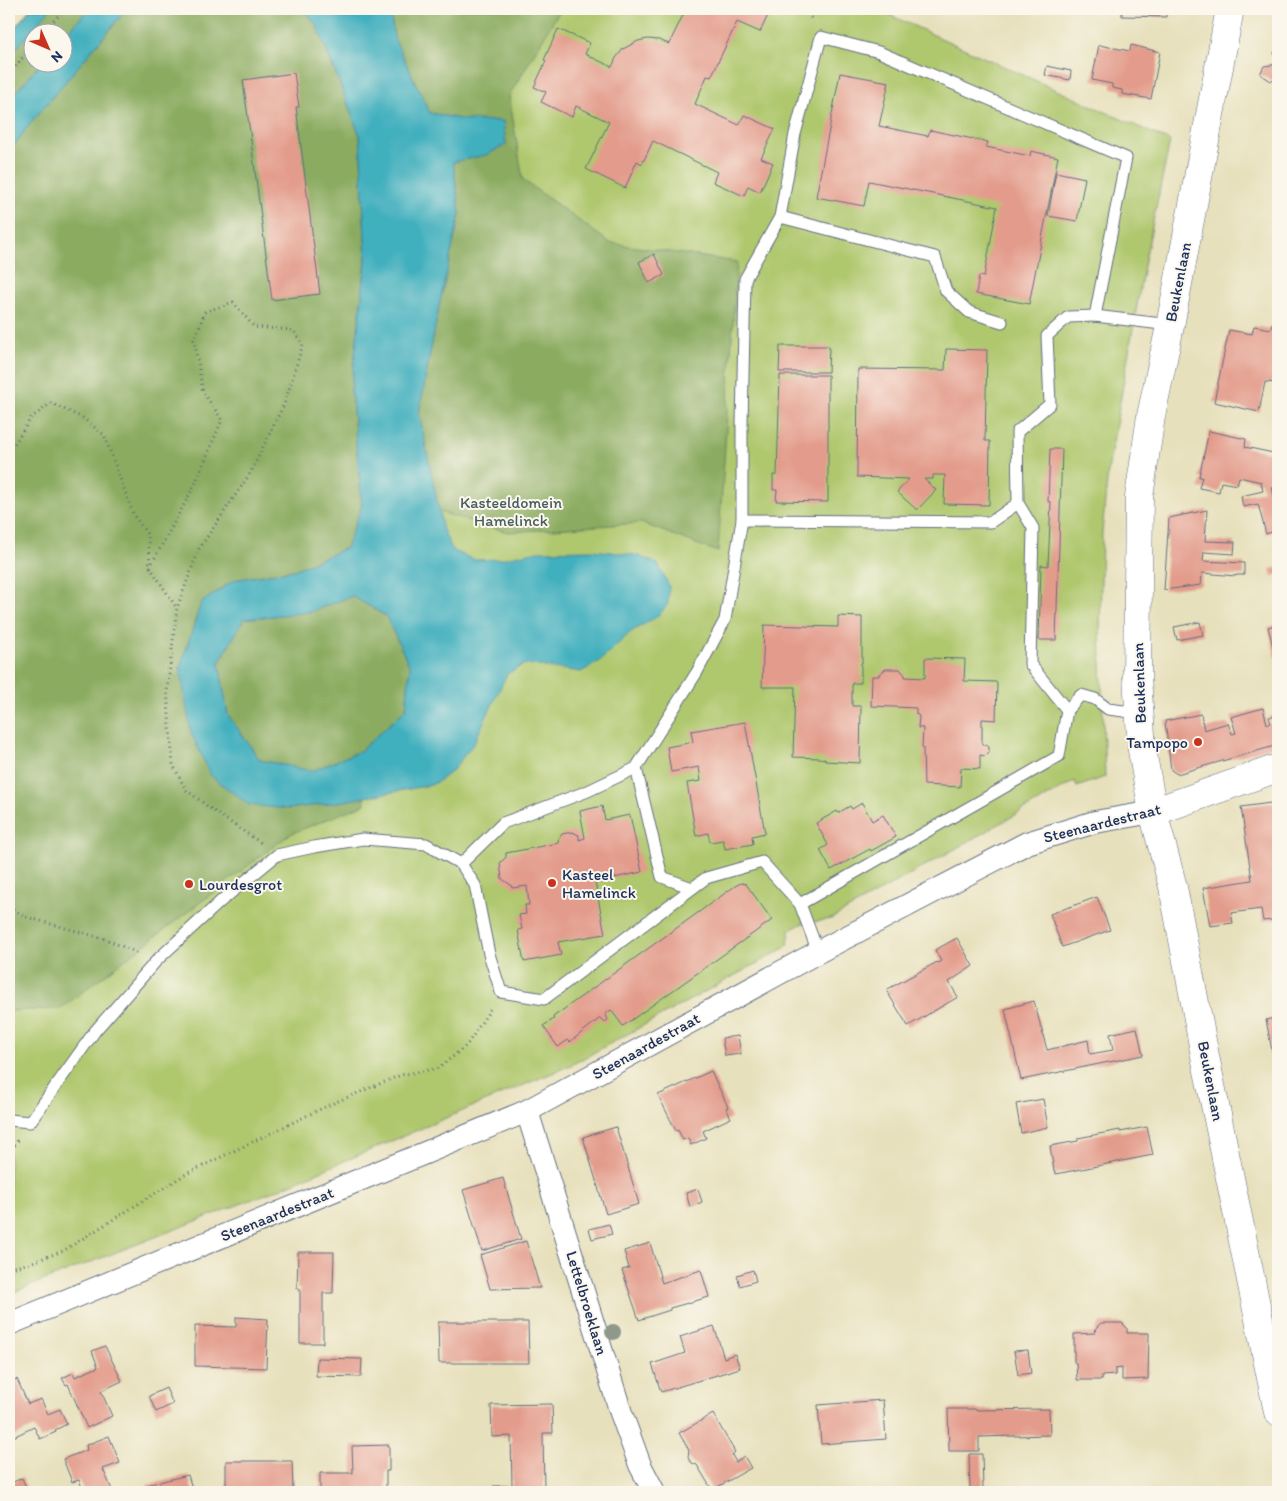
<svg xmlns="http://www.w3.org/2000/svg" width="1287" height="1501" font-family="Itim,sans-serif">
<rect width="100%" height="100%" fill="#fbf7ec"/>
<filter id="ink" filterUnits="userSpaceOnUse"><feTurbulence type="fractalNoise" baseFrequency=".02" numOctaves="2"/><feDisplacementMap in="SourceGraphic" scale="10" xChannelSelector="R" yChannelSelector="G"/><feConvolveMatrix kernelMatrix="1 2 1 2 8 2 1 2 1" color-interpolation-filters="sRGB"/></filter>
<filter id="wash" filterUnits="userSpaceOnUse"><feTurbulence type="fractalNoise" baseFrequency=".0096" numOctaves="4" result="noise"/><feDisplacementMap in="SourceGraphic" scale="20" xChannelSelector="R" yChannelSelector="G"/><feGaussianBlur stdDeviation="1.12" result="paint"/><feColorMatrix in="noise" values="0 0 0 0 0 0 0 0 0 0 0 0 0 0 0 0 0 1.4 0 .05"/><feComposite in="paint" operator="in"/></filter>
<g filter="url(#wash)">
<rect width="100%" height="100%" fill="#e7e0bc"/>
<path fill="#afc76d" stroke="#657b66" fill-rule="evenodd" d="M31,9H876L1170,141L1145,260L1108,470L1102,533L1100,631L1105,777L1077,787L1075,781L831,919L813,922L812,918L790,930L788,945L785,948L571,1065L276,1190L9,1294V35ZM32,32H62V62H32Z"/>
<g fill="#8bac60" stroke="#536e5f">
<path d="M30,9H88L63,38L62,32H32V62L41,63L9,100V34Z"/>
<path d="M127,9H305L318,28L360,136L366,261L351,390L362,505L346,548L294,570L234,580L201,603L180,668L288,809L339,802L364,797L365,804L290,834L60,1009L9,1011V152L33,120Z"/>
<path d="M390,9H564L557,15L509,96L523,180L610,243L737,262L718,552L641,523L508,532L439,512L419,413L439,306L460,214L453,162L486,155L503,121L465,120L430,113L394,38Z"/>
<path d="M352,596L386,616L410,667L406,709L360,751L312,771L260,760L228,715L219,663L244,619L310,612Z"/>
</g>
<g fill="#41afbe" stroke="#2e6f8e" fill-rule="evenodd">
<path d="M31,9H50L9,57V35Z"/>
<path d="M88,9H127L33,120L9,152V100L41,63L62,62L63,38Z"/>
<path d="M305,9H390L394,38L430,113L465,120L503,121L506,145L486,155L453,162L460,214L439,306L419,413L443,530L453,551L475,560L500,559L538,551L593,550L636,555L658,564L669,586L668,604L658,616L631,632L599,662L581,672L525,664L507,674L474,743L453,770L439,781L431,785L339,802L288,809L249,805L211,776L191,733L180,668L201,603L234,580L294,570L346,548L362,505L351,390L366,261L360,136L318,28ZM352,596L386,616L410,667L406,709L360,751L312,771L260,760L228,715L219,663L244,619L310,612Z"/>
</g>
<g id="blocks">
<g fill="#e39c8c">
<path d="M686,9H771L760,32L737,22L711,77L707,76L695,104L739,125L744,115L775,129L761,158L773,163L760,192L748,186L744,196L713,182L717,172L653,141L642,164L637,161L625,188L586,169L609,122L576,106L572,117L541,102L546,92L534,87L546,61L544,60L558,29L590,43L585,54L612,67L616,58L623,49L638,41L648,39L659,40L669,44Z"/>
<path d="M1122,9H1166V17L1122,16Z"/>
<path d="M1099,45L1130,51L1131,45L1160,52L1151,99L1122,94V90L1112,88V84L1092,80Z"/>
<path d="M1278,46V79L1271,81L1260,74L1264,66L1277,64L1274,53Z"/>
<path d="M1047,66L1071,71L1070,80L1045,75Z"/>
<path d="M294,73L299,107H296L320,294L272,300L243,80Z"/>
<path d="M840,73L889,82L879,126L928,136L930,130L988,142L986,147L1030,156L1031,151L1058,157L1029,304L976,294L979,276L984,277L997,207L869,181L864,206L816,197Z"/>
<path d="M1056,172L1085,178L1077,221L1048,216Z"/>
<path d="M654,254L664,275L649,283L639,262Z"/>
<path d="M1272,323L1278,324V383L1265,382L1259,412L1214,402L1229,330L1252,334L1254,326L1271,329Z"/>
<path d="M780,346H829L828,372H779Z"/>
<path d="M946,349L987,350L985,441H990L989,505L944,504L945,475H933V479H924L936,490L917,510L897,492L909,479L857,477L858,369L945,370Z"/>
<path d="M780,375H828V502L776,501L777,490H773V475H777Z"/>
<path d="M1209,431L1246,439L1245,447L1278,454V487L1272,488L1278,512V530L1266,534L1258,504L1243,507L1241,496L1263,491L1261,482L1239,477L1237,485L1221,482L1219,492L1199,488L1202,477H1199Z"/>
<path d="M1050,449H1062L1056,640H1039L1041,565L1048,566L1051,502H1048Z"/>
<path d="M1207,510L1205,541L1235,542L1234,554L1204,552L1203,561L1244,563V575H1236V576L1202,573L1201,585L1164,590L1169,518Z"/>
<path d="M1278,567V574L1272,576L1270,569Z"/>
<path d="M838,616L862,617V663H861V683H852V706H861L860,763L825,761V759L819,758L793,757L795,687H762L764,625L838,627Z"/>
<path d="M1200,622L1203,635L1177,640L1174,627Z"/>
<path d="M1278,624V667L1268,627Z"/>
<path d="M925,658L965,659L964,681L997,682L996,720L982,719V744L988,745L989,748V752L985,756L980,755V769L961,768L960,787L924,785L923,748H922L923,728H918L919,716L916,714V708L871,706L872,676H879V674L886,669H900L905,675V677L925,678Z"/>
<path d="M1263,708L1267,724L1271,723L1269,717L1278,715V745L1177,774L1171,770L1165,721L1201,714L1204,730L1228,723L1232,734L1236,733L1231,717Z"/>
<path d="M745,722L765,833L752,836L753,844L725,849L723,840L710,842L708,833L696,836L687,783L701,781L699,767L671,772L667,747L693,742L691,731Z"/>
<path d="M1278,802V867H1274L1275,874L1278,873V919L1263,921L1261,909L1231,913L1233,923L1210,926L1203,888L1252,880L1241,807Z"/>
<path d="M862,803L872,821L883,815L896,837L871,851L870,849L831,870L820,850L828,845L816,823L837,811L838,813L850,806L852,809Z"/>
<path d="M602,806L605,820L630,815L642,872L595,882L605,934L558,942L561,955L524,962L518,930L522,929L519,915L526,914L525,905H529L527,886L512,888L511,885L502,879L500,863L506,857V853L559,843L558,840L562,834L572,832L579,835V840L585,838L580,811Z"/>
<path d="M741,883L746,884L772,920L623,1026L611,1010L605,1014L608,1019L605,1023L600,1018L570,1042L568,1040L558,1047L543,1026L554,1019L553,1017L735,886Z"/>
<path d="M1097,897L1110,930L1062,947L1050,914Z"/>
<path d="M957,938L973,966L949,982L958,997L908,1026L886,990L937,962L938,963L941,961L935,950Z"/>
<path d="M1034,1001L1047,1050L1088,1040L1090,1054L1113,1050L1110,1034L1137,1028L1143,1055L1021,1080L1005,1009Z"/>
<path d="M1278,1017V1060L1274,1061L1266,1020Z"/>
<path d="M738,1036L741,1054L725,1056L722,1038Z"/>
<path d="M711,1071L728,1107L726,1108L731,1118L703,1131L706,1138L691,1145L688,1138L683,1140L678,1130L676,1131L658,1095Z"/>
<path d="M1043,1099L1048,1127L1021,1133L1016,1104Z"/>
<path d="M616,1127L639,1204L606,1214L583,1137Z"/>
<path d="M1147,1127L1153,1155L1056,1174L1055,1171H1054L1050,1146L1078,1141V1138L1120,1130V1132Z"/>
<path d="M503,1178L521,1239L482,1251L463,1190Z"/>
<path d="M698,1189L702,1202L690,1207L686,1193Z"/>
<path d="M609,1224L612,1234L592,1239L589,1229Z"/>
<path d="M526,1241L540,1288L490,1289L480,1255Z"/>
<path d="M650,1243L662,1283L701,1270L709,1297L670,1308V1310L639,1320L622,1270L629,1268L624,1251Z"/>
<path d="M298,1252H334L333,1293H323V1343H300V1289H297Z"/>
<path d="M753,1270L756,1281L740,1286L737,1275Z"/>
<path d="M236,1317L268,1319L266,1368L195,1366V1326L236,1327Z"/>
<path d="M438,1322H528L529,1363H439Z"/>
<path d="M1101,1323H1122L1127,1328V1333H1149L1148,1379L1122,1380V1368L1115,1369V1375L1102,1376V1380H1077L1076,1363L1074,1362V1334L1095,1333L1096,1328Z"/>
<path d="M714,1326L724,1358L735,1354L740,1368L661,1392L652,1364L685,1353L680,1337Z"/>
<path d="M105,1346L122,1381L101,1391L112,1416L87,1428L68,1384L66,1385L62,1378L73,1373L75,1377L98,1367L92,1351Z"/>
<path d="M1028,1350L1031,1373L1018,1375L1014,1351Z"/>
<path d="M317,1358L362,1359L361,1377L316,1376Z"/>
<path d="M17,1379L28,1404L41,1399L48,1414L60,1409L67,1424L55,1430L56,1432L40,1439L34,1427L9,1439V1382Z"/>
<path d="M166,1388L173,1404L156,1412L149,1396Z"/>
<path d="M883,1400L886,1439L821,1444L818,1405Z"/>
<path d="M552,1404L553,1433H543L544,1489H553V1492H492L493,1486H512L511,1436L492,1437L491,1405Z"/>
<path d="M948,1409H977V1410L1049,1409L1050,1435L979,1437V1451H949Z"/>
<path d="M713,1414L735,1452L732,1455L736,1462L744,1456L751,1468L712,1490L697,1465L692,1463L688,1458L689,1450L679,1433Z"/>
<path d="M109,1436L120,1463L103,1469L113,1492H84L79,1480L72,1482L63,1459L87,1450L86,1445Z"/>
<path d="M389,1445V1471H386V1492H320V1473H353L352,1446Z"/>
<path d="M969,1454H982L983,1489H970Z"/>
<path d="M226,1461H292L293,1492H226Z"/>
<path d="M188,1475L193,1492H149L147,1485Z"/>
<path d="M22,1478L27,1489L19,1492H11L9,1484Z"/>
</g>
</g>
</g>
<g filter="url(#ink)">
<use href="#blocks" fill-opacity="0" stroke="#626d7f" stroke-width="1"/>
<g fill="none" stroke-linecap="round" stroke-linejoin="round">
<g stroke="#626d7f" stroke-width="13">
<g id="service">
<path d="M780,217L935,257L946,291L969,312L1002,322"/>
<path d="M1095,316L1170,325"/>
<path d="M742,520L991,522L1018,503"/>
<path d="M636,768L662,877L692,888"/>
<path d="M461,864L475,885L489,954L501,992L544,999L706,878L762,862L800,904L818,952"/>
<path d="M800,904L1059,756L1067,710L1081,695L1095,699L1108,709L1139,713"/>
<path d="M9,1120L30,1122L95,1031L157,960L221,901L277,855L314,847L363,839L426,844L461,864L503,823L588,791L636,768L697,672L725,620L742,520V425L745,279L780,217L795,134L821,37L879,52L1126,158L1095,316L1068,317L1047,336L1050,404L1017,432L1018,503L1033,528L1030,664L1067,710"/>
</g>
</g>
<g stroke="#626d7f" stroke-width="24">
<g id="minor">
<path d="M527,1111L621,1413L640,1465L654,1492"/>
<path d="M9,1324L527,1111L818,952L1027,843L1095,822L1153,812"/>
</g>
</g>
<g stroke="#626d7f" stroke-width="29">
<g id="tertiary">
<path d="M1230,9L1170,326L1151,416L1139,497L1137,677L1142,750L1153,812L1173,887L1205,1056L1278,1412"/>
<path d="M1153,812L1278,768"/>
</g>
</g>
<g stroke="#626d7f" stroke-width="3" stroke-dasharray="1 4" stroke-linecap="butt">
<path d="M805,9L813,21"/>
<path d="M44,32L64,9"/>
<path d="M9,74L32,46"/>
<path d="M9,452L31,418L51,403L83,418L104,435L134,516L148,535L150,567L176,607"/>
<path d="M150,567L194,486L222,420L203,392L194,340L205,312L233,302L254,327L293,330L303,344L285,402L251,472L199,549L177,608L167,691L173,765L186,790L218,814L261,843"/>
<path d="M9,907L26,917L105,939L138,953"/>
<path d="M9,1154L18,1140"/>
<path d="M9,1268L27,1264L63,1251L186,1174L329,1105L401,1075L439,1068L467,1045L491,1008"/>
</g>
<use href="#service" stroke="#fff" stroke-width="11"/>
<use href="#minor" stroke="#fff" stroke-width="22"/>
<use href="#tertiary" stroke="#fff" stroke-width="28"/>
</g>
<circle fill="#8f988a" cx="613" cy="1332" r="8"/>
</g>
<g fill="#c8321e" stroke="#fbf7ec" stroke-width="2">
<circle cx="1198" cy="742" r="5"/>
<circle cx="552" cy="883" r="5"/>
<circle cx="189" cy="884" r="5"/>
</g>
<g text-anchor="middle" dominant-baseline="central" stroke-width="4" stroke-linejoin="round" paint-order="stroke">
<g font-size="16" fill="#1b2f5e" stroke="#fbf7ec">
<text transform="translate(1178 282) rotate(-79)">Beukenlaan</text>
<text transform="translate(1139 683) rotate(-92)">Beukenlaan</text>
<text transform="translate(1102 823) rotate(-14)">Steenaardestraat</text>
<text transform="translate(646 1046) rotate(-29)">Steenaardestraat</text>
<text transform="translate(1211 1081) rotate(79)">Beukenlaan</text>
<text transform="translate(277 1214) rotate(-22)">Steenaardestraat</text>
<text transform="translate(587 1303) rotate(73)">Lettelbroeklaan</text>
</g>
<g font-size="16" fill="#475d62" stroke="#fbf7ec">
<text x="511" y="502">Kasteeldomein<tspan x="511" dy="18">Hamelinck</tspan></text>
</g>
<g font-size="16" fill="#1b2f5e" stroke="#fbf7ec" text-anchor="start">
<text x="1188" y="742" text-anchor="end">Tampopo</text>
<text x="562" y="874">Kasteel<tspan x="562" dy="18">Hamelinck</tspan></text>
<text x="199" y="884">Lourdesgrot</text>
</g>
</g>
<rect width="1287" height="1501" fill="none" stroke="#fbf7ec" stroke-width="30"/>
<g transform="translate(48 48) rotate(135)"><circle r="24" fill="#fbf7ec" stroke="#a1a7b3"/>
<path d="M0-4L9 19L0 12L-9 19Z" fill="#c8321e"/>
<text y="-8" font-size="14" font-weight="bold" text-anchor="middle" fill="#1b2f5e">N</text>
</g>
</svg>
